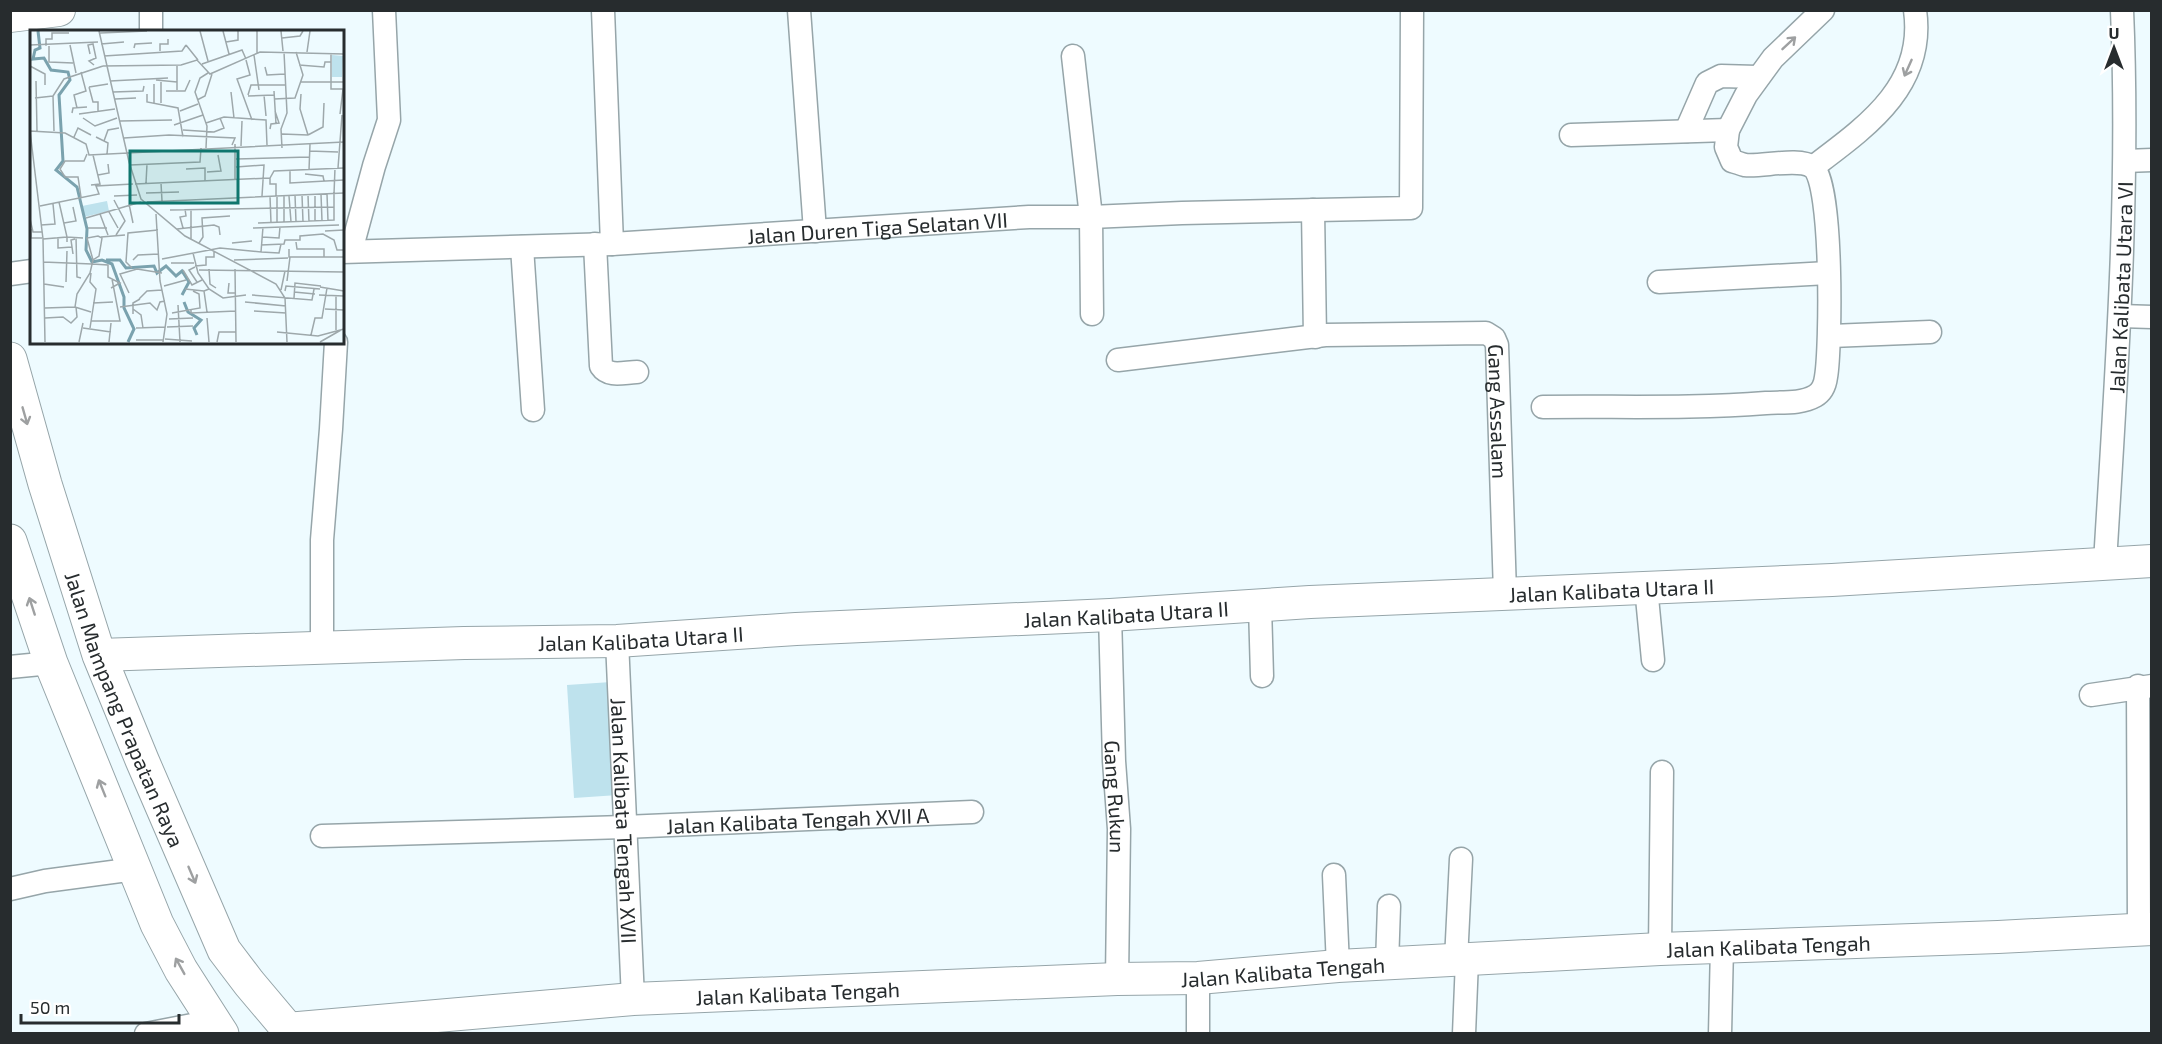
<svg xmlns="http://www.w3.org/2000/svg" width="2162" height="1044" font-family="'Exo 2',sans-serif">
<rect width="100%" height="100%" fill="#eefbff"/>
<path fill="#bee2ed" d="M611,682L618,795L574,798L567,685Z"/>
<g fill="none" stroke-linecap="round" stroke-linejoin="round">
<g stroke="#96a5a9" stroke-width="25">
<g id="street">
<path d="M151,10V32"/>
<path d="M603,10L612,244"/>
<path d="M799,10L815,231"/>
<path d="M1073,56L1091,217L1092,314"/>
<path d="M1686,131L1707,83L1721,76L1757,77"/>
<path d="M1571,135L1728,130"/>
<path d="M2125,161L2152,160"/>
<path d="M1813,167C1866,127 1926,86 1915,10"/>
<path d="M1313,210L1315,337"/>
<path d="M595,244L601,366C609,378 625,372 637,372"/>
<path d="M522,247L533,410"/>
<path d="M351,251L374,166L389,120L384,10"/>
<path id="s1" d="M342,252L612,244L1029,217H1091L1182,213L1411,208L1412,10"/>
<path d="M10,274L32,271"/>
<path d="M1659,282L1828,273"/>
<path d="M2120,316L2152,317"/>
<path d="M1831,336L1930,332"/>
<path id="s2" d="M1118,360L1325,335L1486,333L1494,338L1497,345L1505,593"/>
<path d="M1543,407C1617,406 1692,409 1766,403C1782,402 1801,404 1815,396C1822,392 1825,385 1826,377C1831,348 1833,182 1813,167C1799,157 1762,167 1745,165C1741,164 1736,162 1732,161L1726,147L1728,130L1746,95L1773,58L1823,10"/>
<path id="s3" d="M2105,563C2116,379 2130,195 2122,10"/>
<path d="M1646,587L1653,660"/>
<path d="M1260,606L1262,676"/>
<path id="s4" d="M1110,615L1114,761L1119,829L1117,979"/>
<path id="s5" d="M617,641L633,999"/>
<path d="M322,647V540L331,429L336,342"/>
<path d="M10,667L51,663"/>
<path d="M2138,686L2139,929"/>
<path d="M2091,695L2152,686"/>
<path id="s6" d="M322,836L624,827L972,812"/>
<path d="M1334,875L1338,966"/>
<path d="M10,889L45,881L135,869"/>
<path d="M1660,949L1662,772"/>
<path d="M1456,960L1461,859"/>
<path d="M1387,964L1389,906"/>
<path d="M1198,978V1034"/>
<path d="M146,1034L213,1021"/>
<path d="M1464,1034L1467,960"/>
<path d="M1720,1034L1722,946"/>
</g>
</g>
<g stroke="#96a5a9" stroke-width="34">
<g id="secondary">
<path d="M10,16L59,10"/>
<path id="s7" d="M99,655L464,643L617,641L796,629L1110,615L1310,602L1832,580L2152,561"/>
<path id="s8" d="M287,1029L633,999L1117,979L1198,978L1338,966L1660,949L1998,937L2152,929"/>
</g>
</g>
<g stroke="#96a5a9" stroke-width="35">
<g id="primary">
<path id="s9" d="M10,359L45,484L99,655L142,760L224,950L249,983L292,1034"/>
<path d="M10,541L51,663L157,924L181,970L222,1034"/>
</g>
</g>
<use href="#street" stroke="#fff" stroke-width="22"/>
<use href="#secondary" stroke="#fff" stroke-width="32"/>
<use href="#primary" stroke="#fff" stroke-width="33"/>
</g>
<defs><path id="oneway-shaft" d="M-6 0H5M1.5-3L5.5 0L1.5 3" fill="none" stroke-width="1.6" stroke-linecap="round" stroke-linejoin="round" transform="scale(1.5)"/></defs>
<g stroke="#9ea0a1">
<use href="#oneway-shaft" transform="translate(1789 43) rotate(-43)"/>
<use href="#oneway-shaft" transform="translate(1908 68) rotate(114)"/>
<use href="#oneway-shaft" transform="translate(25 416) rotate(74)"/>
<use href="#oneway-shaft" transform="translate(32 606) rotate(-108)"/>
<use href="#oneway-shaft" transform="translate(102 788) rotate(-112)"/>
<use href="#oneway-shaft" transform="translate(192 875) rotate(67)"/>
<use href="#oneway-shaft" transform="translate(180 966) rotate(-119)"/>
</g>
<g text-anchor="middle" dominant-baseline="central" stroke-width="4.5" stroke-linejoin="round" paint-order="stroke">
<g font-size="21" fill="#272c2e" stroke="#fff">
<text stroke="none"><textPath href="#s1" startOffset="536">Jalan Duren Tiga Selatan VII</textPath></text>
<text stroke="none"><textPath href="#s3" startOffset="276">Jalan Kalibata Utara VI</textPath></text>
<text stroke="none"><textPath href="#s2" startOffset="453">Gang Assalam</textPath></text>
<text stroke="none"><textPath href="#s7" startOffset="1514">Jalan Kalibata Utara II</textPath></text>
<text stroke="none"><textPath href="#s7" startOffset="1028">Jalan Kalibata Utara II</textPath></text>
<text stroke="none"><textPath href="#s7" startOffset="542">Jalan Kalibata Utara II</textPath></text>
<text stroke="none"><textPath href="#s9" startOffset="369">Jalan Mampang Prapatan Raya</textPath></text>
<text stroke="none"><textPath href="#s4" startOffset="182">Gang Rukun</textPath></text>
<text stroke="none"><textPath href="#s6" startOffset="476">Jalan Kalibata Tengah XVII A</textPath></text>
<text stroke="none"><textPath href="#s5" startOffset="180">Jalan Kalibata Tengah XVII</textPath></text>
<text stroke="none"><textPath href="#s8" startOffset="1484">Jalan Kalibata Tengah</textPath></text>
<text stroke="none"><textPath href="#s8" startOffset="998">Jalan Kalibata Tengah</textPath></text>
<text stroke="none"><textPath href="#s8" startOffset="512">Jalan Kalibata Tengah</textPath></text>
</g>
</g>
<g transform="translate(30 30)">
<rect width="314" height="314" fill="#eefbff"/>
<path d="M302,25L313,26L312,47H302ZM77,171L79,181L54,187L52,176Z" fill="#bee2ed"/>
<path fill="none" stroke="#7aa2ae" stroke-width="3" d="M8,1L10,18L5,20L3,29L14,28L21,40L38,42L40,50L29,65L33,131L26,140L47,157L57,199L56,220L62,232L72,230L82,234L94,267V278L104,299L98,312M76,230H90L96,238L124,236L127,243L136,236L146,246L152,241L159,252L152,265M154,272L158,282L171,290L164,298L167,305"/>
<path fill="none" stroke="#9ea8ab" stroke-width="1.5" d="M69,1L99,132L111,169L155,206L246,254L255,268L257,312M170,1L178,31M193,1L199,24M251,1L253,21M70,3L117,1M252,8L270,6L273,1M196,12L208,10V1M71,14L94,12M0,15L68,12M40,15L46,43M156,15L168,30M16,16V9H22V3H39M19,16V32L43,33M104,18L105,14L122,13M130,21V14H138V9M277,22L280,1M227,23V1M60,24L58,15L63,14L66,28L59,31L64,35M224,25L229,60M74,26L152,21L156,15M216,30L220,45L207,49L222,90M172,34L212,20L216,29M147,35V60M269,35L294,37L295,32H301M0,36L15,44V55M73,36L151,35L167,30L180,44L230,22L314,24M235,37L237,45L255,44M126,50L147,52M6,51L7,101M80,51L138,48M301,51V24M301,51V59H314M131,52V73M270,52H314M59,57L63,72H68V81M59,57L78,54M136,61H155L160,50M244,61L246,94M83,62L113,61L114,56M201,62L204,88M117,64V72L148,78L153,107M271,64L270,79L278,105M218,65L221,55H255M234,65L236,86M218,66L244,65M5,68L23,66M85,69L106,68M244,69L265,68L273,45L266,22M167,70L175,66L182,44M124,73V54M47,78L44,65L56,61L51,42M150,81L168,74M42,83L43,78L57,77M49,84L85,79M310,84L313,59M53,88L65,96L87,88M90,91L142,90M176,93L194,87L236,90L237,115M144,95L173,85M240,99L241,94L249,93L245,81M153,100L184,102L194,98L190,88M0,101L35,103L56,114L59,125L314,112M0,101L13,209L15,312M24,101L23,66L34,49L73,36M252,104L278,105M278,105L293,97L294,73M44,107L48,98L61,105M66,107L78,113L77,124M94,108L139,105L205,108L202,115M74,111L78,100L89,98M211,116L212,91M176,118L177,96L165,62L170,48L178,43M252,118L251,99L257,83L254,22M279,121L308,122M206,129L279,127M100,135L170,132L171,118M206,137L234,135L232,166M308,138L312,85M156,139L175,138V151M260,140V153L314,150M279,140L280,114M177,142L191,141L188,125M275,144L293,146L294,151M68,145L79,143L78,134M240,148V154H246V166M205,149V114M116,153L117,134M131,153L132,171M105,154L240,148L244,141L314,138M61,155L70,154L63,125M116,163L149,162M285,164V191M291,164L292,191M297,164L298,191M304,164L305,138M265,165L266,192M272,165L273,192M278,165L279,192M84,166L107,165M240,166L241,193M247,166V192M254,166V192M259,166L261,192M51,167L48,147H35L30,139L35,131H54L57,124M84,170L95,191L86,205M117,172L314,163M99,174L103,193M10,176L69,164L66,156L103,154M140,180L304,177M79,182L88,198M70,184L78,205M126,184L130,251L137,284L133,312M56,188L111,172M0,189L3,202H12M34,193L46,191L43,177M228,193L304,190V164M11,195L25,194L23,174M58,198H77M153,198L150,187L156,186L155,179M223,198L309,195M1,199V208H12M147,199L184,195L189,197L190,205M295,201L314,200M28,207V218L42,217M46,207L47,247L51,248M71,207L95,205M232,207L249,208L250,197M13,209L37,207L29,172M161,209V179M37,212V207L53,208M266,212L267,219H294V227M169,213L173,207L172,188L200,186M202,213L222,211M231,215L254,214L255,210H270V206L293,204L304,210L307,220H314M259,219V227H314M231,222L249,223L251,214M163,223L168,243L179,259L193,268L216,265M43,224L41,210L45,209M132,229L190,218L231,222L233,197M103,230L108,225L129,224M204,230L258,228M13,232L62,234M141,233H164M62,234L78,235V247L90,253L81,258M165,236L176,235V227H184V222M165,237L159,240L167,252M102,238L96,232L98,203L128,200M179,239L180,254L186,258M205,239L206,312M153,240L162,255L172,250M169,240L314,242M257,251L260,227M36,252L37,221M199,253L198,263H206M14,254L34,257M134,256L156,250M290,257L314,261M155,259L174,261M251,260L255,241M255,261L256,256L290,259M264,262L285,264M99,263L90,244L107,239L132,243M222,265L282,270L284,259M289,265L314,266M264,268L265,253L291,256M109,269L117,261L132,260M215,272L256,276M63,273L83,272M148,275L150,312M45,277L47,264L60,243L63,230L69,226L72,208L68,206L57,208L63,230M90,277L120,273L127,280L130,272L135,271M15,278L45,277L61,282M103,279L111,285L113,298M161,279V283L206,281M295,279L314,280M224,281L256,283M177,282L174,261L179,259M142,283L170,278L169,264L163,261M103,284V273L110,269M15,288L33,287L41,293L47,287L46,277M177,288L179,312M139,289L163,288M61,291H90L82,249M137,297L163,296M53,298L81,302M60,298L66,259L60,252L61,243M106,298L135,297M306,300V266M247,302L288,306L314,299M281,305L285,288H292L297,258M135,309L162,311M106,310H133M49,312L53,293M79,312L81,293M187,312L189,302H206M290,312L311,300"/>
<path fill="#0f766e" fill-opacity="0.15" stroke="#0f766e" stroke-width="3" d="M100,121H208V173H100Z"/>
<rect width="314" height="314" fill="none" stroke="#272c2e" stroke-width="3"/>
</g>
<rect width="2162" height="1044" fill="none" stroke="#272c2e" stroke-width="24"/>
<g transform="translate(2114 48)" stroke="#ffffff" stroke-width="4.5" paint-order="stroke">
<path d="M0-4.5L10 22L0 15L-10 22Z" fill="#272c2e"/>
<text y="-9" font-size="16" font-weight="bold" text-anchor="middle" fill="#272c2e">U</text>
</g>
<path d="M21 1014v9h158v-9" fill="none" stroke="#272c2e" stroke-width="3"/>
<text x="30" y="1014" font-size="18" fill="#272c2e" stroke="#ffffff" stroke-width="4.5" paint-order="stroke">50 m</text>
</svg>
